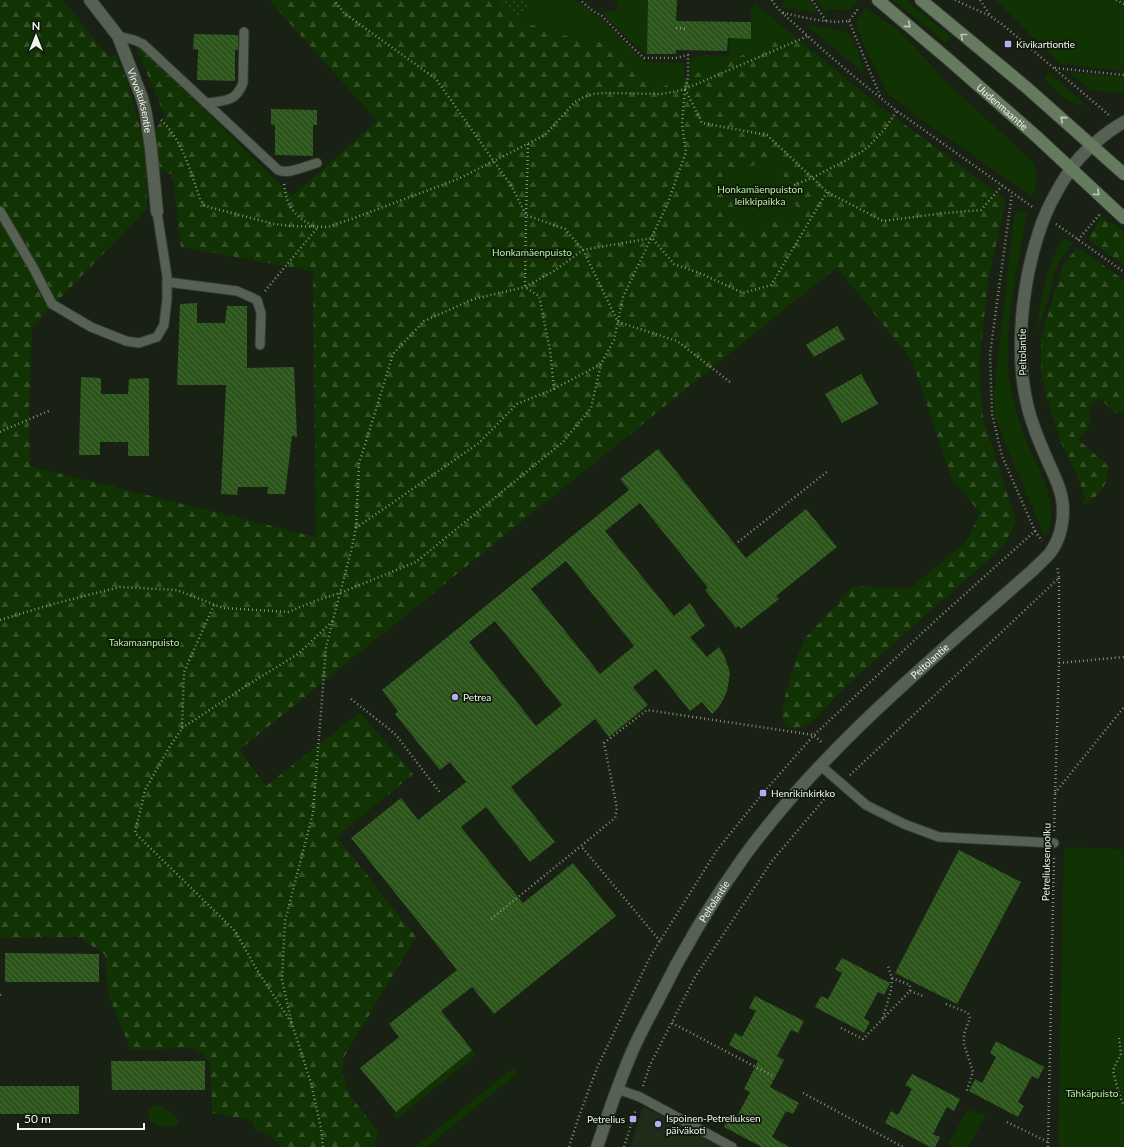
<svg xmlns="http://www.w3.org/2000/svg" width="1124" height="1147" font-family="Lato,sans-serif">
<defs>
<pattern id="forest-firs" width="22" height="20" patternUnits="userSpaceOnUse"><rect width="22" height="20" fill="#113203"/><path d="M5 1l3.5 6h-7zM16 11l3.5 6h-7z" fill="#345028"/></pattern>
<pattern id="garden-dots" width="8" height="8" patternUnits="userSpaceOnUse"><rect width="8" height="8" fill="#113203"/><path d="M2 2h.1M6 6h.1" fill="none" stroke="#345028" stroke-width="1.8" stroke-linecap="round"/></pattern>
<pattern id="building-back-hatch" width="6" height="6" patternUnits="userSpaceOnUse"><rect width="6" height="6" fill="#2c551b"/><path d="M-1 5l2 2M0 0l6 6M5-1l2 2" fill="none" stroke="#4b6e3c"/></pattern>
</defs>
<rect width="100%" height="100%" fill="#182114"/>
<path fill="#1e2c19" d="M643,1107L654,1112L722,1147H630Z"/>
<g fill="#113203">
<path d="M493,0H505L502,5L529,6L523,0H576L605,22L639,57L645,62L682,63L684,66L685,78L662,87L606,40L589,45L557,32L514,20Z"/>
<path d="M612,0H648L647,54L643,53L603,14L606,11H617V2L612,1Z"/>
<path d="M786,0H809L818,13L783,7L781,5Z"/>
<path d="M817,0H858L852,8L845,12L843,9H832L824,12Z"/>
<path d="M893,0H905L951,37L946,43Z"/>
<path d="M996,0H1124V71L1060,64Z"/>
<path d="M755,3L793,35L690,76V60C697,52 718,56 729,56V38L751,39V9Z"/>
<path d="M866,8L881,19L899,30L924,58L956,91L1032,161C1039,174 1038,184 1032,197L917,116L888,94L869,56L857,29V20Z"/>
<path d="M808,25L844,31C856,37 861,62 865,74L807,26Z"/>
<path d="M1049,72L1085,104L1082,105C1063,103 1056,91 1044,78Z"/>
<path d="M1069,72L1124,77V94L1091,90Z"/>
<path d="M775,156L799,213L744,235L722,177Z"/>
<path d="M1022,210L1027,214C1019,256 1010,298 1008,340C1008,348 1007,356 1008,364C1009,388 1016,413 1024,435C1034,465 1057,493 1050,527C1049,531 1047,535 1045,538L996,420L993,413L994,392L1014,217L1016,213Z"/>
<path d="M1063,237L1073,244L1060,260L1054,273L1049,299L1036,333C1040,300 1047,266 1063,237Z"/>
<path d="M1064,847L1124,849V1147H1058Z"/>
<path d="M472,1050L476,1055L396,1120L392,1115Z"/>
<path d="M513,1068L518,1073L427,1147H415Z"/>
<path d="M158,1105L162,1106L178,1118L179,1124C176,1126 173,1126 170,1126C164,1127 158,1127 154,1124C145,1117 147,1107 158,1105Z"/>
<path d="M967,1110L986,1114L969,1147H953L948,1145Z"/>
</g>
<g fill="url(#forest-firs)" fill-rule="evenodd">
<path d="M0,0H63L103,50L110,56L115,54L128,83L137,115L145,148L146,172L147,209L32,327L29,419L30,466L316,537L313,271L181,247L172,174L158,171L154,131L165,116L138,52L137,44L292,196L377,121L269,0H493L514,20L557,32L589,45L606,40L662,87L793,35L877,104L1006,200L988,281L979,366L983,418L1016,521L1006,542L988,560L847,685L814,721L796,729L786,726L782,716L785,696L798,654L806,637L854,586L909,589L966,542L980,513L951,477L912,361L837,267L239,750L266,786L360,712L413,774L337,837L416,937L344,1057L342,1072L350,1095L376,1129L378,1135L374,1147H281L280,1145L270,1136L257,1131L251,1120L212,1113L210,1063L202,1054L190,1048L131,1050L109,997L105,955L79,937L0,938ZM775,157L799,213L744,234L722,177Z"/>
<path d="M1101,218L1120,228L1124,232V265L1088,239Z"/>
<path d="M1077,247L1124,280V415L1112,411L1099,397L1089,409L1091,423L1079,440L1109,467C1106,487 1102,494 1084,504L1085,497L1077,476L1060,440L1046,395L1041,372V338L1059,277L1062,268Z"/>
</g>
<path fill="url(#garden-dots)" d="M505,0H523L529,6L517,19L501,5Z"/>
<g fill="url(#building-back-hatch)" fill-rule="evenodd">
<path d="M648,0H677L676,21L751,22V39L728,38L727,51L676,50V54H647Z"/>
<path d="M194,34L238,35V50H235V81L197,80L198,50L193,49Z"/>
<path d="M271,109L317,110V125H313V156L275,155V125L271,124Z"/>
<path d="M197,303V323H225L227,306H247V368L294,367L297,437L292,436L285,494H267L268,487H238L237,495L221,494L226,385H177L180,304Z"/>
<path d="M837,326L845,339L814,357L806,345Z"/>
<path d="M861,374L878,404L842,423L825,394Z"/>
<path d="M81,377L101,378V394H128L129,379L149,378V456H128V442H100V455H79Z"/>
<path d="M658,449L746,558L806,509L837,547L776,596L779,599L741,629L739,626L736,628L705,590L708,588L640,503L605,531L674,616L690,603L705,626L690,637L707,657L719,647L724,655L730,673L727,691L723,700L718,708L712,714L702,702L690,711L656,669L633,687L648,705L609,737L595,719L511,787L555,842L530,862L486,807L461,827L523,903L573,863L616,916L494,1014L472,987L441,1011L472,1050L396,1112L360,1068L399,1037L389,1024L457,970L351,838L401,798L418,820L466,782L450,762L440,770L395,714L398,711L382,690L629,490L620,479ZM566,561L634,646L600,674L531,589ZM495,621L562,705L536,726L469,642Z"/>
<path d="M959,850L1021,882L957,1004L895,973Z"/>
<path d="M5,953L99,954V982H5Z"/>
<path d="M842,958L890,983L884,995L878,992L864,1018L870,1022L864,1033L815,1007L821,996L828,999L842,973L835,969Z"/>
<path d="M755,996L804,1021L798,1033L791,1030L777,1056L784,1060L770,1087L799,1103L793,1114L786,1111L772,1137L789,1147H762L724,1127L730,1115L736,1118L750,1092L744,1089L758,1061L729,1045L735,1033L742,1037L756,1011L749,1008Z"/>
<path d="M996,1041L1044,1067L1038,1079L1032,1076L1018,1102L1024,1106L1018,1117L969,1091L975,1079L982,1083L996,1057L990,1053Z"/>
<path d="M111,1061H205V1090H112Z"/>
<path d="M912,1074L960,1099L954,1111L947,1107L933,1134L940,1137L935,1147H930L885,1123L891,1111L898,1115L912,1089L905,1085Z"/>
<rect x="0" y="1086" width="79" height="28"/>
</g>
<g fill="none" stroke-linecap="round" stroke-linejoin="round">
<g stroke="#333a31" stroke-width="11">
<g id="service">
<path d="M118,36L134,40L143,44L278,170C287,175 306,166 317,163"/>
<path d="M206,103C224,101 236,102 243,83L244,32"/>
<path d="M0,211L34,269L52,304L91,327L126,341L139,343L157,337L164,325L167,299V276L157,212"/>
<path d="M167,282L237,291L257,300L261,313L260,345"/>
<path d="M821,766L866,805L904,824L939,837L1054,843"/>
<path d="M617,1089L640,1097L732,1147"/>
</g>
</g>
<g stroke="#333a31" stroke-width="14">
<g id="minor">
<path id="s1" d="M90,0L118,36L142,98L146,114L151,149L157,212"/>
</g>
</g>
<g stroke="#333a31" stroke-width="14">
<g id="tertiary">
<path id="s2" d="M597,1147C609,1112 620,1077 636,1043C642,1030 649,1017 656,1004C681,953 710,904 743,858C822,749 932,659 1033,570C1038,565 1045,559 1050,553C1059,541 1063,525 1063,510C1063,494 1056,479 1049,464C1041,446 1033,428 1028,408C1014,353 1022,282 1040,229C1046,210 1059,186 1070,170C1081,153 1106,132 1124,122"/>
</g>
</g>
<g stroke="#333a31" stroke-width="14">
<g id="secondary">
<path id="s3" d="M878,0L948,59L1037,137L1124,218"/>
<path d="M921,0L1026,87L1124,174"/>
</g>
</g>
<g stroke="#878e83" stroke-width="2.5" stroke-dasharray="1 3" stroke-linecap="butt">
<path d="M772,0C778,11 791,20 800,29C831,58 864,85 897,111L1034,208"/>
<path d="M812,0L826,21"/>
<path d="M955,0L990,16L1003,25L1109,115"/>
<path d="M980,0L990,15"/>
<path d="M1116,0L1124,4"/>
<path d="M783,13C804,17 827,24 849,21L858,9"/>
<path d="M849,21L881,98"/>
<path d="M676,28L688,29"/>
<path d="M1055,68L1124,75"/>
<path d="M685,89L702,123L767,135L827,192L883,221L945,213L981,210L1002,186"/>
<path d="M161,120C183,141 190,171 200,199L204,205L212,208L274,224L291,226L328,227L354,218L458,179L494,161L545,135L575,102L582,98L592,94L606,93L661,94L673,92L685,89L808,36"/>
<path d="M528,144L526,215L565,229L583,250L618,322L677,341L730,382"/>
<path d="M284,184C287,207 292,213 312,226"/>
<path d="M794,185L812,178L860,153L869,146L884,130L897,111"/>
<path d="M1056,224L1124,272"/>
<path d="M1078,240L1100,214"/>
<path d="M265,291L318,227"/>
<path d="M554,389L601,364L614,340L623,297L667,205L686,152L682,124L685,89L688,77V55L676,58H644L631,46L602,16L593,11L580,0"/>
<path d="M0,432L4,430L51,410"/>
<path d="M356,528L359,464L393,354L424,321L474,299L525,287L554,271L583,250L652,238L674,264L702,274L743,293L771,285L827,192"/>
<path d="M1035,531L1042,541"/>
<path d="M738,542L828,471"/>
<path d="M214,605L184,672L182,729L170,746L145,790L135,833L235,931L257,970L291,1022"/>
<path d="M0,620L53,604L120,587L177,590L223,608L288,612L315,601L340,593L416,562L563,442L591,408L601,364"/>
<path d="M1059,663L1124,657"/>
<path d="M351,699L389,729L396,735L441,794"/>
<path d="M182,728L246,686L298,654L333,621"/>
<path d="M850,775L1059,578L1057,566"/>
<path d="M1055,793L1124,707"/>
<path d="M1054,831L1059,663V578"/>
<path d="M491,919L581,846"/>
<path d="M660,941L581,846L615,818L617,808L604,743L647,710L814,735L823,744"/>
<path d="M892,978L910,985V991"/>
<path d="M0,995L2,993"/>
<path d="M946,1004L968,1013L970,1018L964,1034V1044L973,1072L966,1093"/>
<path d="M883,1018L891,990L892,978L888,966"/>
<path d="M672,1023L775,1077"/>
<path d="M841,1028L863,1039L910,991L923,996"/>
<path d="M1119,1038L1121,1054L1114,1068L1113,1071L1119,1094L1124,1106"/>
<path d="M643,1086L650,1065L695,977L772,861L831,791"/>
<path d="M803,1093L903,1147"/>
<path d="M1007,1122L1048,1142"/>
<path d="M323,1147L321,1128L311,1083L292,1024L282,980L285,921L313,813L326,647L351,551L356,528L479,443L517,404L554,389L550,350L539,296L525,287L526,215L512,187L436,79L344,13L334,0"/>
<path d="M569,1147L579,1116L597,1068L650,957L717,850L763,793L814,735L935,621L1035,531L1002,456L992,414L990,354L1012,193"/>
<path d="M624,1147L636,1109"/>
<path d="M1048,1147L1054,856"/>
</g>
<use href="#service" stroke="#566153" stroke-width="9"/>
<use href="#minor" stroke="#566153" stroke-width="12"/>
<use href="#tertiary" stroke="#566153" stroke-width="12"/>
<use href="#secondary" stroke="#657a5f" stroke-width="12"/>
</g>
<defs><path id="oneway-chevron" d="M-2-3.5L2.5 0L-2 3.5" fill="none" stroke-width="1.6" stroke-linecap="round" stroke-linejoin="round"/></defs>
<g stroke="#bfcbbb">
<use href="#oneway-chevron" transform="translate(908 25) rotate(40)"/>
<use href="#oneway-chevron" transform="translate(963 36) rotate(-141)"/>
<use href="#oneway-chevron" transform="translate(1063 119) rotate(-139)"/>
<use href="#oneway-chevron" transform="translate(1097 193) rotate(43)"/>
</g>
<g fill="#b4acf9" stroke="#0f180b" stroke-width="1.5">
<rect x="1004" y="40" width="8" height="8" rx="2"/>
<circle cx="455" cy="697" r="4"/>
<rect x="759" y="789" width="8" height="8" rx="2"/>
<rect x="629" y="1115" width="8" height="8" rx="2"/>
<circle cx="658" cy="1124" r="4"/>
</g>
<g text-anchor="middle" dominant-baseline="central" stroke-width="3.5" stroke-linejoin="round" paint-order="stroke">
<g font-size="10" fill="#f0f6ed" stroke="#0f180b" text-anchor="start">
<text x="1016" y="44">Kivikartiontie</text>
<text x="463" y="697">Petrea</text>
<text x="771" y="793">Henrikinkirkko</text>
<text x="666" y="1118">Ispoinen-Petreliuksen<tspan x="666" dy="12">päiväkoti</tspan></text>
<text x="625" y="1119" text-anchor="end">Petrelius</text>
</g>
<g font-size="10" fill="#f0f6ed" stroke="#0f180b">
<text stroke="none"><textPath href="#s1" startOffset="114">Virvoituksentie</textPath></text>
<text stroke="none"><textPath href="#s3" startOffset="164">Uudenmaantie</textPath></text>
<text transform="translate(1022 352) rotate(-91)">Peltolantie</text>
<text stroke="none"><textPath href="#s2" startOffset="597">Peltolantie</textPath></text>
<text transform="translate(1046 862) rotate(-89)">Petreliuksenpolku</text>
<text stroke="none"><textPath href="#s2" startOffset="273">Peltolantie</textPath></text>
</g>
<g font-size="10" fill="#b3f29d" stroke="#0f180b">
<text x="760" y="189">Honkamäenpuiston<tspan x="760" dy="12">leikkipaikka</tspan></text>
<text x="532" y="252">Honkamäenpuisto</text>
<text x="144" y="642">Takamaanpuisto</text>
<text x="1092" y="1093">Tähkäpuisto</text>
</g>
</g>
<g transform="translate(36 36)" stroke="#0f180b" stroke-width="3" paint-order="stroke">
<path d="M0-3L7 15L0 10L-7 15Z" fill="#f0f6ed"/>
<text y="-6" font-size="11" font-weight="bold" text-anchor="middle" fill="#f0f6ed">N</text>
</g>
<path d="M18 1123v6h126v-6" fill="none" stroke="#f0f6ed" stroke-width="2"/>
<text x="24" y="1123" font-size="12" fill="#f0f6ed" stroke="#0f180b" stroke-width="3" paint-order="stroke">50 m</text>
</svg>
